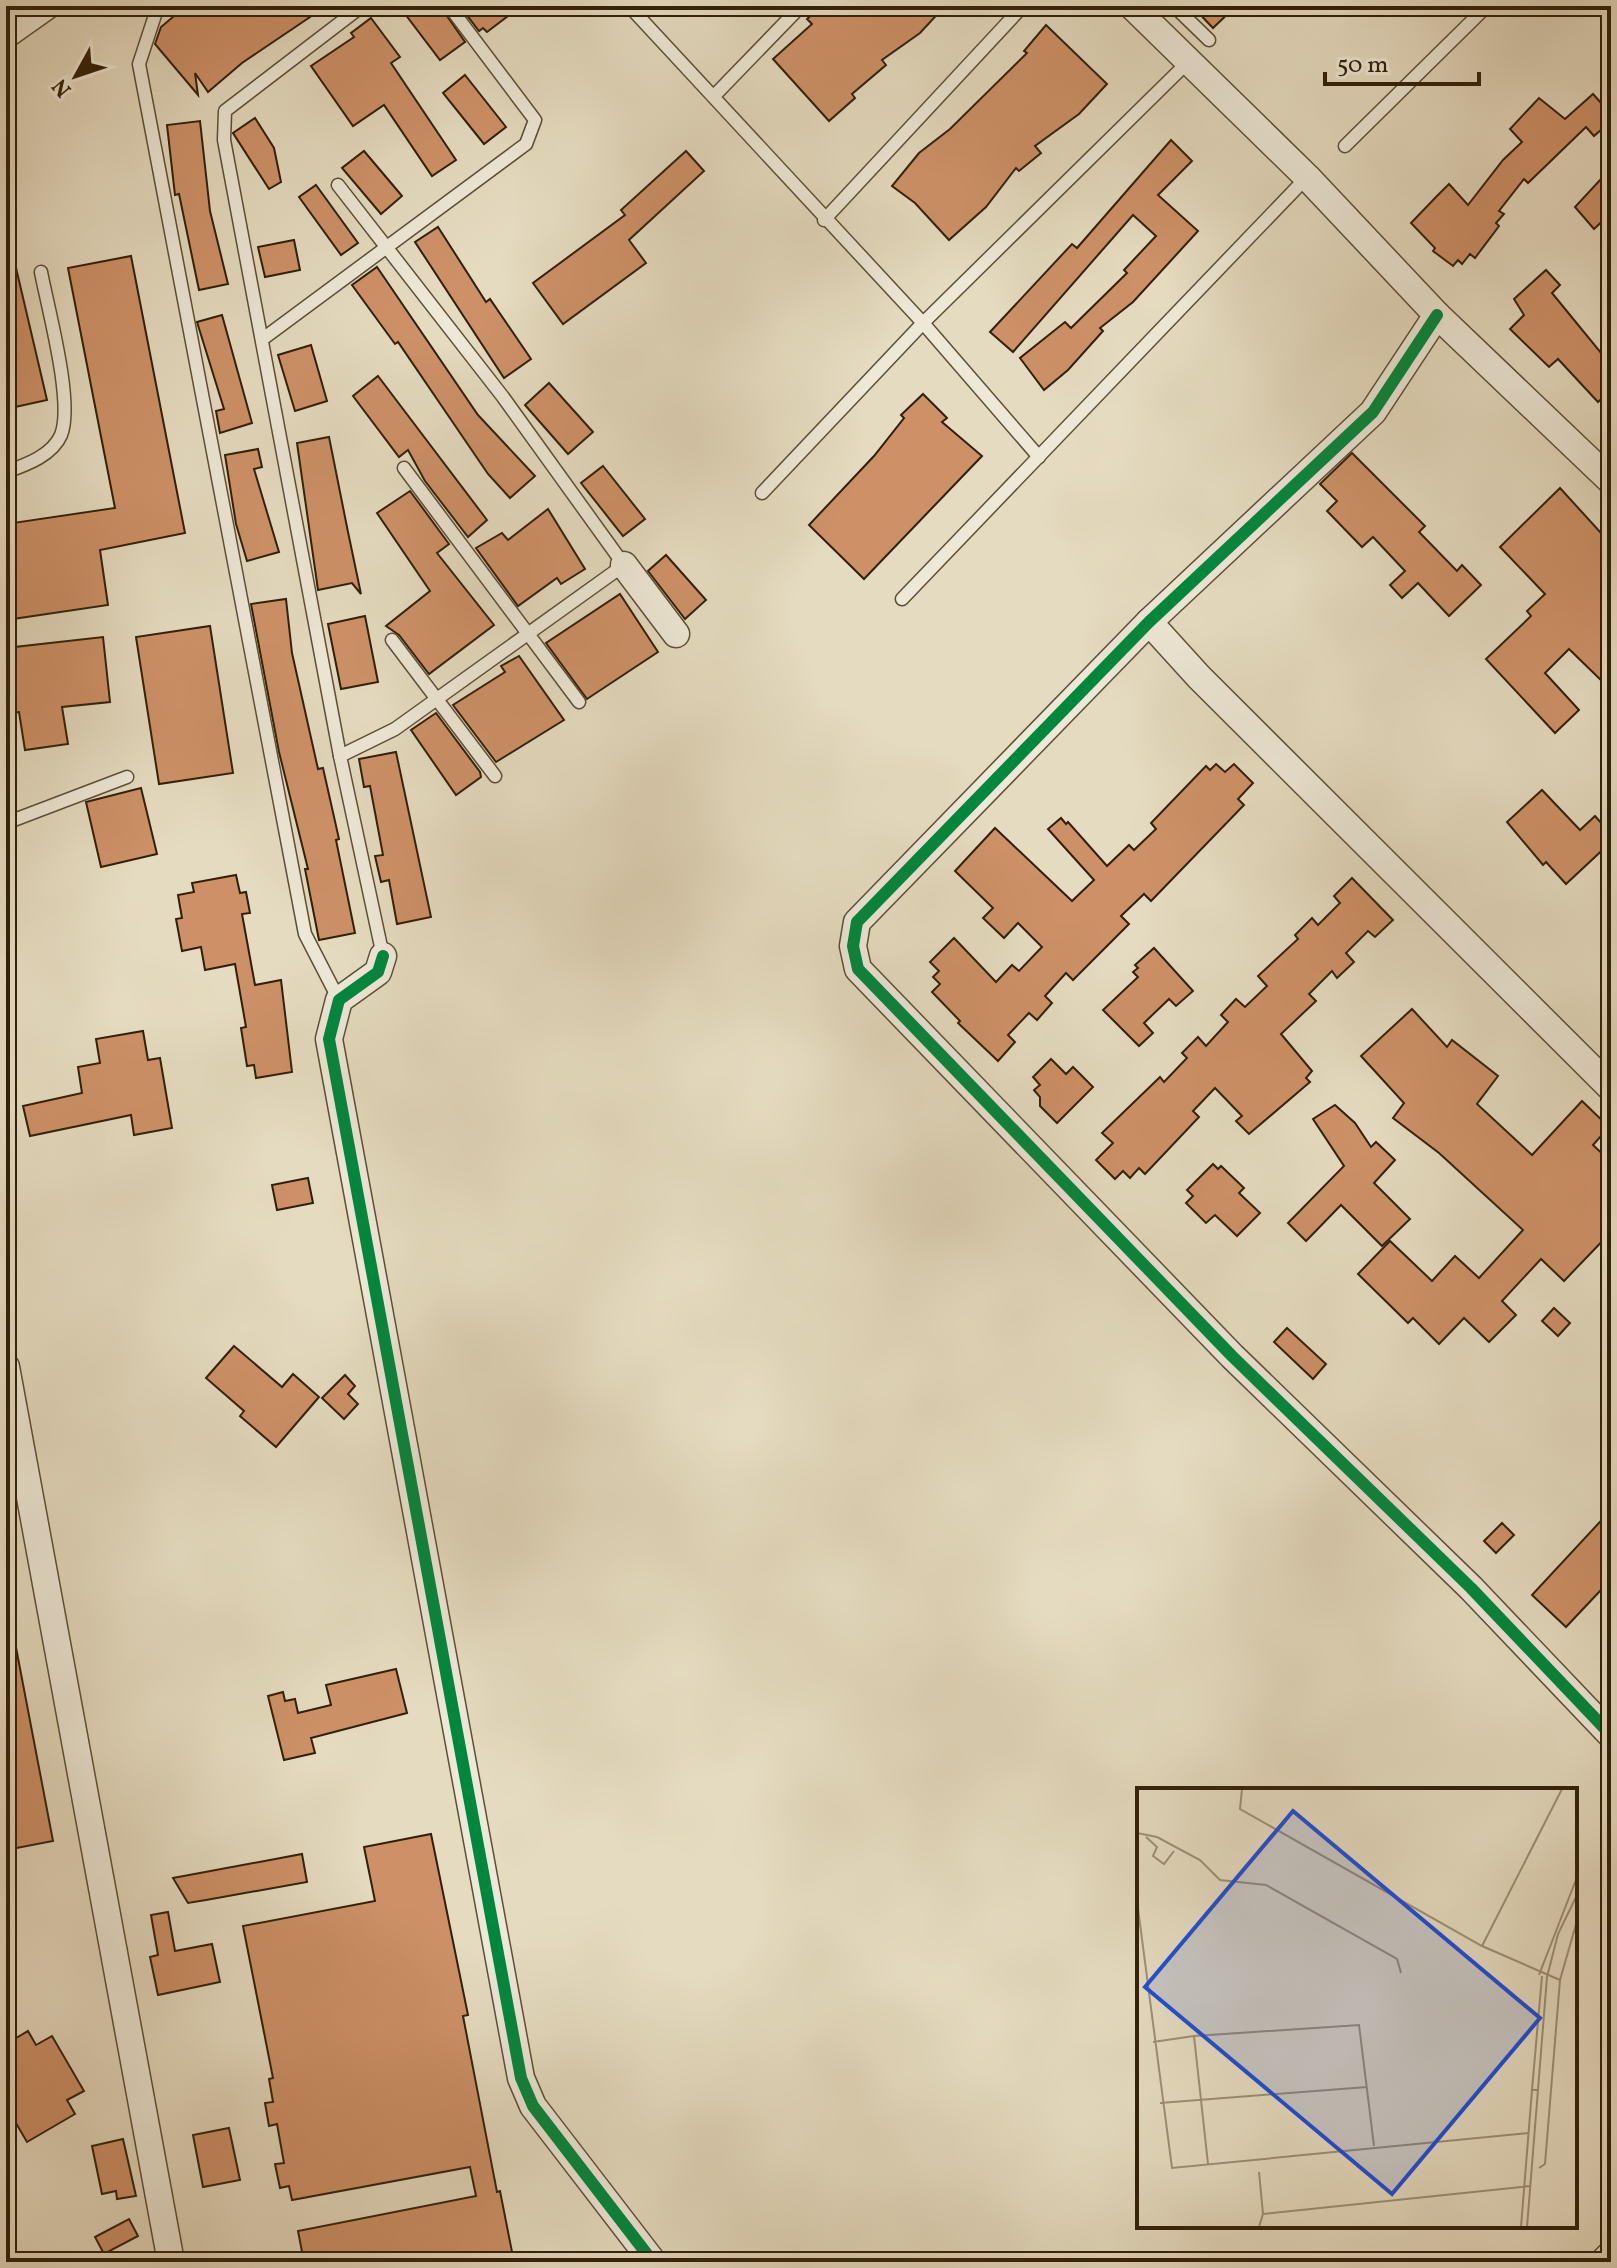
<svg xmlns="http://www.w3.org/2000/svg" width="1617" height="2268" font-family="Vollkorn,serif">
<rect width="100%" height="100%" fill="#e5dbc0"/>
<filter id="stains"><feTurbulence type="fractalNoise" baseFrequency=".0025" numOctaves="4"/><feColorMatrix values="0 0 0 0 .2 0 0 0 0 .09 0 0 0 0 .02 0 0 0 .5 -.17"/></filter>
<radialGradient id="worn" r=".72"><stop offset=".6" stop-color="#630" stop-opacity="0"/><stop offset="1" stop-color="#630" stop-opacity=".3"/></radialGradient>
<g fill="#ce9167" stroke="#302009" stroke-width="2">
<path d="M186,6H301L310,17L242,63L208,92L195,73L198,95L155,44L161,27Z"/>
<path d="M399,6H440L465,42L440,60Z"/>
<path d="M460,6H521L487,32L483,28L479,31Z"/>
<path d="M822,6H945L920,33L882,60L886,65L852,94L855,98L829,121L773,59L812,24L807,19Z"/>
<path d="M1192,6H1236L1213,28Z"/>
<path d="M371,18L400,57L391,63L456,160L432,176L384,105L353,126L311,66L354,37L351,33Z"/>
<path d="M1046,25L1107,84L1079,114L1035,146L1041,153L1019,171L1016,168L986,207L949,240L915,203L892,186L919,153L950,129L1027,53L1024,51Z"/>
<path d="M465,75L506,127L484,144L443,93Z"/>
<path d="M1593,94L1611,114V121L1594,136L1586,127L1528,183L1524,179L1499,211L1504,214L1496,223L1499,226L1475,258L1470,254L1462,264L1458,260L1453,266L1433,251L1435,248L1411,223L1436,197L1449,184L1468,205L1503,160L1522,142L1510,129L1539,98L1565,119Z"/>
<path d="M255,118L274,148L281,182L269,189L233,133Z"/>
<path d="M200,121L210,211L228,284L199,290L179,194L175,195L167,125Z"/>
<path d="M1171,140L1192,161L1158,195L1198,231L1133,302L1100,328L1103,331L1068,370L1044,390L1020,358L1065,322L1071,328L1127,273L1124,270L1156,236L1133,215L1013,352L990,332L1072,244L1077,248Z"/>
<path d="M364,151L402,196L381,214L342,168Z"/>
<path d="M686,151L704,171L629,240L646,263L563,324L533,283L625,215L621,210Z"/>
<path d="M1601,179L1611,190V213L1594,229L1575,207Z"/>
<path d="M316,185L358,243L341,255L299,197Z"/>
<path d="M438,227L486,302L490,299L531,359L504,378L415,242Z"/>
<path d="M294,240L300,270L265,277L258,247Z"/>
<path d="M13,255L47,400L6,409V256Z"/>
<path d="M131,256L185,533L100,550L108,605L6,620V524L115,508L68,268Z"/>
<path d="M377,267L478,415L535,476L510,498L488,474L398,342L395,344L352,285Z"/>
<path d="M1546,270L1560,285L1552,293L1611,365V390L1598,402L1558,359L1549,367L1510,329L1524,315L1514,299Z"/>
<path d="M222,315L252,423L220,433L216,411L224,409L197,322Z"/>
<path d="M311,345L327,401L295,411L278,355Z"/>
<path d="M378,376L487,520L468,537L425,481L408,450L399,457L353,396Z"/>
<path d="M549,383L593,432L568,454L525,405Z"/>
<path d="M923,394L947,418L942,422L982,456L864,579L809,525L874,456L904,418L901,415Z"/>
<path d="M329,437L348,532L361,594L352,583L318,590L297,443Z"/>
<path d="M258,449L262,467L254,469L279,552L247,561L236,524L225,455Z"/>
<path d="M1352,453L1425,526L1419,532L1457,571L1462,565L1481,585L1449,616L1418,583L1402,598L1390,585L1405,571L1373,537L1362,547L1327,511L1337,501L1320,484Z"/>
<path d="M603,466L645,519L623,536L581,483Z"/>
<path d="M1560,488L1611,544V690L1569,649L1545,673L1579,710L1555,733L1486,659L1531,616L1527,611L1545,594L1500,547Z"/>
<path d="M410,491L449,544L437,553L494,625L429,674L399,635L386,626L430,591L377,513Z"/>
<path d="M548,509L585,569L561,584L557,578L518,606L476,548L502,533L508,540Z"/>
<path d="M666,555L706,600L685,619L648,571Z"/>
<path d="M620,594L658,652L587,699L546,643Z"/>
<path d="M286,599L292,653L318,769L323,768L339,839L336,840L355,933L319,940L305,869H308L279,752L251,604Z"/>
<path d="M365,616L378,682L341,689L328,624Z"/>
<path d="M210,626L233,773L159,784L136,637Z"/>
<path d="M103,637L110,702L62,707L68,744L25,750L19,712L11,713L6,648Z"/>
<path d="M519,656L564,720L496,762L453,705L505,672L501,666Z"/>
<path d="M436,713L480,772L481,777L456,795L411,730Z"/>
<path d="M396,752L431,917L397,924L389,880L381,882L375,856L383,855L370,786L364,787L359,759Z"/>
<path d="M1216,764L1225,772L1234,764L1253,783L1238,799L1244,805L1151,901L1144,894L1121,916L1129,924L1073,980L1066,973L1045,996L1052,1003L1037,1020L1029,1013L1008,1035L1015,1042L998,1061L958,1023L960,1021L932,992L940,984L933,977L939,971L930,962L954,938L996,982L1012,965L1019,971L1042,947L1018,923L1004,938L983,918L993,908L955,871L995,828L1072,901L1094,880L1048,829L1061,818L1066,824L1068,822L1107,866L1129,845L1134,850L1156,829L1151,823L1206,766L1210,770Z"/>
<path d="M141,788L157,854L101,867L86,802Z"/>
<path d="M1542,790L1580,830L1595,816L1611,834V842L1566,884L1546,862L1543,865L1507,822Z"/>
<path d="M236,875L240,893L246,892L250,913L242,914L255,985L281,980L292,1072L256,1078L254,1065L247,1066L241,1028L246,1027L235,964L205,970L201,947L182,951L176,919L182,918L178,895L194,892L192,883Z"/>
<path d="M1352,878L1393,920L1375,937L1368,931L1346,953L1354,962L1337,978L1332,971L1309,994L1316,1001L1281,1034L1312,1071L1306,1078L1310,1082L1249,1134L1236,1121L1242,1116L1215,1088L1193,1111L1199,1117L1145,1174L1139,1168L1130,1178L1123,1171L1115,1179L1096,1160L1113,1143L1102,1133L1160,1077L1164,1082L1187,1058L1182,1053L1198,1037L1206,1046L1228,1022L1221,1015L1236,999L1245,1007L1267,986L1258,976L1298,939L1295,935L1312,918L1318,925L1340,903L1334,896Z"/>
<path d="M1154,948L1193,991L1176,1006L1169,999L1144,1023L1153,1033L1139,1046L1103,1010L1138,977L1133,972L1138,968L1135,965Z"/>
<path d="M1412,1009L1447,1047L1452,1040L1498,1076L1477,1104L1532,1155L1582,1101L1609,1127L1593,1145L1611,1162V1232L1564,1281L1541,1259L1502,1301L1516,1315L1489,1342L1464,1318L1439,1344L1413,1318L1408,1323L1358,1274L1390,1241L1432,1281L1455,1256L1479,1278L1523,1230L1439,1153L1393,1118L1404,1103L1361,1056Z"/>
<path d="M143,1031L148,1060L160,1058L172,1128L134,1135L131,1115L30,1136L23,1106L82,1093L78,1067L100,1063L96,1039Z"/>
<path d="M1051,1059L1066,1074L1073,1067L1093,1087L1057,1123L1040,1106V1097L1034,1090L1040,1085L1033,1077Z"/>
<path d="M1335,1105L1355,1123L1371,1147L1376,1142L1395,1160L1374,1183L1410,1219L1382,1246L1341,1205L1306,1241L1288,1223L1344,1166L1313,1119Z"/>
<path d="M1213,1164L1218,1169L1221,1166L1244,1188L1239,1193L1260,1213L1237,1236L1215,1215L1206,1223L1186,1203L1193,1196L1187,1190Z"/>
<path d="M308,1178L313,1203L277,1210L272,1185Z"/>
<path d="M1554,1308L1570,1323L1558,1336L1542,1321Z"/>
<path d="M1287,1328L1326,1364L1313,1379L1274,1342Z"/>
<path d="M234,1346L282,1387L293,1374L319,1397L276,1447L240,1416L244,1411L206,1378Z"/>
<path d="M345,1375L355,1386L348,1394L358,1404L344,1419L322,1398Z"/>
<path d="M1611,1510V1602L1600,1591L1566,1627L1532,1595Z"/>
<path d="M1502,1523L1514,1535L1496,1553L1484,1541Z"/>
<path d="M6,1637H14L53,1841L6,1850Z"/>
<path d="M396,1669L407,1713L311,1738L315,1753L284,1760L268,1696L283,1692L285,1701L295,1699L298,1713L331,1705L326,1685Z"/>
<path d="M431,1834L468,2015L463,2016L497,2192L500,2191L514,2262H304L298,2231L476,2196L470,2167L292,2200L289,2186L280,2188L275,2164L284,2163L277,2124L269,2126L265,2103L273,2102L269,2079L273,2078L243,1926L375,1901L364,1847Z"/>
<path d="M302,1854L307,1882L206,1900L188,1903L173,1878Z"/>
<path d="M168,1912L175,1951L212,1944L220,1982L158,1995L150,1957L158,1955L151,1915Z"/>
<path d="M28,2031L36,2045L52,2036L84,2091L67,2100L75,2114L27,2142L6,2106V2044Z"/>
<path d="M229,2128L240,2180L203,2187L193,2135Z"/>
<path d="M123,2139L136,2196L117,2199L116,2191L102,2194L92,2146Z"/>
<path d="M129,2219L138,2236L104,2254L95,2237Z"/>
</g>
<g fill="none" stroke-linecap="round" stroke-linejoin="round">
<g stroke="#5d4f37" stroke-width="15">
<g id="service">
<path d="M158,6L139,64L305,934L339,1000"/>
<path d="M362,6L225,111L224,140L340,756L383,956"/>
<path d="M629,6L923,323L1039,457"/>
<path d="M1174,6L1209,40"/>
<path d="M714,96L801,6"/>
<path d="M1345,146L1487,6"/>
<path d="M338,185L503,397L624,565L395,729L340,756"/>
<path d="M824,220L1023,6"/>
<path d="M264,338L526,144L535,120L449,6"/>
<path d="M404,468L579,702"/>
<path d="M6,472C25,465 52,456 61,435C74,403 48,309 41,272"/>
<path d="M762,493L923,323L1189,61"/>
<path d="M902,599L1307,177"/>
<path d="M392,640L495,776"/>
<path d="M6,823L127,777"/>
</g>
</g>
<g stroke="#5d4f37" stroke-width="29">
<g id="minor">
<path d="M1132,6L1307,177L1437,315L1611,481"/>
<path d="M6,35L47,6"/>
<path d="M1437,315L1373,412L1149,622L857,922L853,946L858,969L1232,1356L1471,1588L1611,1735"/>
<path d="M624,565L676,634"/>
<path d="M1149,622L1199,677L1611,1088"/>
<path d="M383,956L378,972L339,1000L329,1039L521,2078L533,2106L653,2262"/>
<path d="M6,1367L171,2262"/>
<path d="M1603,2262L1611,2254"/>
</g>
</g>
<use href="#service" stroke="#eee8d6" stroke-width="12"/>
<use href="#minor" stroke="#eee8d6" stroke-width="26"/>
<g stroke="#eee8d6" stroke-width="17">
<g id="cycleway">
<path d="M1437,315L1373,412L1149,622L857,922L853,946L858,969L1232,1356L1471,1588L1611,1735"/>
<path d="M383,956L378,972L339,1000L329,1039L521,2078L533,2106L653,2262"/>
</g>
</g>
<use href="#cycleway" stroke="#00873e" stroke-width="12"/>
</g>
<g transform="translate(1137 1788)">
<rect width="440" height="440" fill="#e5dbc0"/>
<path fill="none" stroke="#9d9077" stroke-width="2" d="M105,1L103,21L345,158L423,192M0,45L20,49L63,72L83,92L129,97L260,171L264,185M9,49L20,59L16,68L27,76L37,63M0,113L35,380L391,345M345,158L425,1M402,187L440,89M16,254L57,248M395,302L405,188M23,315L230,299M71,376L57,248L222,237L237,358M402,380L408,376L423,192L440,133M126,426L393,398M122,439L126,426L122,384M384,439L395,302H401M390,439L410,189L421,146L440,107"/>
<path fill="#1d4ed8" fill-opacity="0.15" stroke="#1d4ed8" stroke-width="4" d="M156,23L403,230L255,406L8,199Z"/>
<rect width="440" height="440" fill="none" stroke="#302009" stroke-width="4"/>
</g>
<rect width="1617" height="2268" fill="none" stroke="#e5dbc0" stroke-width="32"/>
<rect x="8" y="8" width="1601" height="2252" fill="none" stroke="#302009" stroke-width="4"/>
<rect x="16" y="16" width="1585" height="2236" fill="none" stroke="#302009" stroke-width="2"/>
<g transform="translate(76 76) rotate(230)" stroke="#eee8d6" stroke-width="6" paint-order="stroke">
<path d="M0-6L14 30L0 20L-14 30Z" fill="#302009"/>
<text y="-12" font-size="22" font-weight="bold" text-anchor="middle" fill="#302009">N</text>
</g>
<path d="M1325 72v12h154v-12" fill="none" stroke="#302009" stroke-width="4"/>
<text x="1337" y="72" font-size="24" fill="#302009" stroke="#eee8d6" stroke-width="6" paint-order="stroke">50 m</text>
<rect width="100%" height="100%" filter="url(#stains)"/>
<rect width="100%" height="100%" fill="url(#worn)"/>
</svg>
